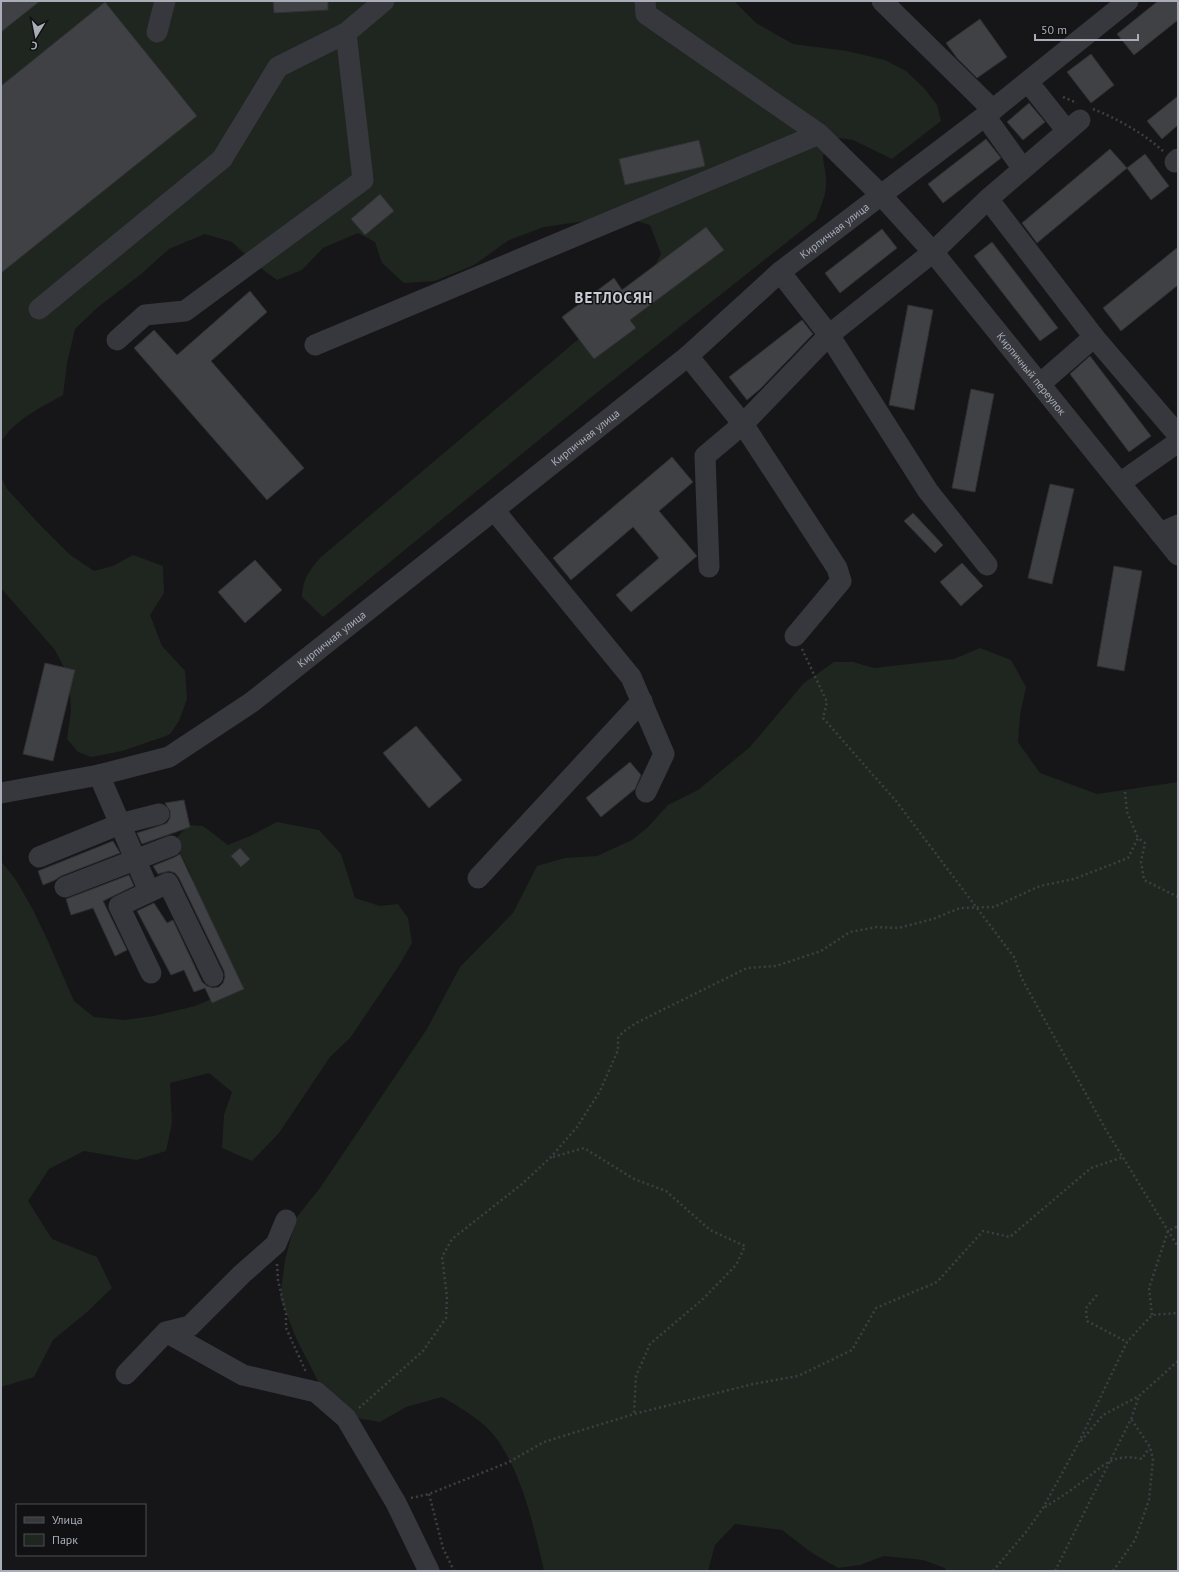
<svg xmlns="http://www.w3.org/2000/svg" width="1179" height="1572" font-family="'PT Sans',sans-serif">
<rect width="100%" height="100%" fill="#161618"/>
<g fill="#1e261f">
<path d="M1,1H734L756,23L793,44L847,51L885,60L906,71L924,88L937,105L941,121L892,159L853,140L839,138L823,155C823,164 826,171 826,180C827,194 821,206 816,219L584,403L323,617L302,597C303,578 309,571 321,557L647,281L661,254L650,225L620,216L544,227L509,240L474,265L435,281L404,283L382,263L375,242L358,233L323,248L302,270L277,280L255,264L232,242L205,234L169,249L140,275L98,307L75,329L67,363L63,395C42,407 14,420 1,442Z"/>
<path d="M1,477L7,489L41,526L69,554L94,571L113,566L133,555L163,566L164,593L150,615L162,646L185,671L187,699L179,721L170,734L166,736L122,751L91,757L78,752L67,739L71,711L69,677L55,650L1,588Z"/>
<path d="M980,648L1011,660L1026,687L1020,715L1018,742L1040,773L1097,794L1178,782V1571H946L945,1568L923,1560L884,1556L860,1565L838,1568L812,1553L782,1530L735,1524L715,1545L708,1571H544C534,1528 524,1480 499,1442C487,1423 461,1408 442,1397L406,1407L380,1422L344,1416L320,1385L297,1340L280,1298L285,1260L296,1218L320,1188L427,1029L460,967L513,913L537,866L565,858L597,856L632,840L648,827L668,805L698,790L750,747L804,683L834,662H853L874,668L954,659Z"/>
<path d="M277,822L319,830L341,854L355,898L380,906L398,904L408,918L412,943L398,967L350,1038L330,1057L279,1133L252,1161L222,1148L224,1115L232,1092L209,1073L170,1083L172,1123L166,1151L136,1160L84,1151L49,1169L28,1201L52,1239L97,1257L112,1288L87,1312L53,1340L34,1377L1,1387V861L16,880L33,910L47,939L74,1001L94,1017L124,1020L154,1016L195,1006L221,995L227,974L189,870L174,841L188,825L203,826L228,845L250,836Z"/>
</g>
<g fill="#404145" stroke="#303034">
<path d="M1,1H40L1,32Z"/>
<path d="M273,1H328V10L274,13Z"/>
<path d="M1158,1H1178V20L1134,55L1117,34Z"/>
<path d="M105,2L197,116L1,273V86Z"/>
<path d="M980,19L1007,57L977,78L957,58L946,43Z"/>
<path d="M1091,54L1114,85L1091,103L1067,72Z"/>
<path d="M1178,96V125L1162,139L1147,121Z"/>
<path d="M1029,103L1045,122L1023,140L1007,122Z"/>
<path d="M986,139L1001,158L943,203L928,184Z"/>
<path d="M699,140L705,166L625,185L619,159Z"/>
<path d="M1110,149L1127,168L1037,243L1022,223Z"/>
<path d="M1145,154L1169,186L1151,200L1127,168Z"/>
<path d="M380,194L394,211L365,235L351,219Z"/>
<path d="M706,227L724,250L630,320L636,328L594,359L562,317L614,278L622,290Z"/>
<path d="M882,229L897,248L840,293L825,273Z"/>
<path d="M992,242L1058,328L1040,341L974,256Z"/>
<path d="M1178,247V285L1121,331L1103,308Z"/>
<path d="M250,291L267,312L211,361L304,468L267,500L134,348L154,330L177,355Z"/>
<path d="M908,305L933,310L914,410L889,405Z"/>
<path d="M802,320L813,334L760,389L747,400L729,377Z"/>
<path d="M1090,356L1151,436L1129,452L1070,374Z"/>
<path d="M971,389L994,394L975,492L952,488Z"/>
<path d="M672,457L693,482L659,511L697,556L631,612L616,595L659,558L633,527L571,580L553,558Z"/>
<path d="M1050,484L1074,489L1052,584L1028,578Z"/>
<path d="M913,513L943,545L935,553L904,521Z"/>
<path d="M255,560L282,590L245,623L218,592Z"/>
<path d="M962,563L983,586L961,606L940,582Z"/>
<path d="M1114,566L1142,571L1124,671L1097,666Z"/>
<path d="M45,663L75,670L53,761L23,754Z"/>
<path d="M416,726L462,780L429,808L383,753Z"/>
<path d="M630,762L641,775L635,789L601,817L586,798Z"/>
<path d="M184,800L190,827L142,844L137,833L162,825L167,823L170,818V811L165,803Z"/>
<path d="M113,841L120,853L61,876L55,880L43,885L38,871Z"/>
<path d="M240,848L250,859L241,867L231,856Z"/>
<path d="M180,854L244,989L212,1003L205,988L194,992L184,970L171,975L137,911L154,903L167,923L173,920L202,982L207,986L213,988L219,987L223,983L225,977L224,971L179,878L175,873L169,871L158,874L153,866L175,857Z"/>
<path d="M129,875L134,886L103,901L127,950L115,956L93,908L71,915L66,899Z"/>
</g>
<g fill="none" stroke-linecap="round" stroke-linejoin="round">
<g stroke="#3d3f44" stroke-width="2.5" stroke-dasharray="2 3" stroke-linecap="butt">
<path d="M1063,97L1077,103"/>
<path d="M1093,109C1118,119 1143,133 1163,151"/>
<path d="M802,649L827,702L823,718L896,801L1014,957L1022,979L1106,1130L1178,1247"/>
<path d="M1125,792L1127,812L1138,838"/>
<path d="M553,1157L584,1148L634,1179L666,1191L710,1230L745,1246L736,1265L703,1299L650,1344L636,1376L634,1414"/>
<path d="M277,1264L278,1280L286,1314V1328L306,1372"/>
<path d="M1097,1295L1086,1308L1087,1321L1127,1342"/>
<path d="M1152,1315L1149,1288L1168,1231L1178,1226"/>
<path d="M359,1408L423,1351L446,1318L447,1297L442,1257L452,1239L522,1184L551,1157L577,1127L600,1091L618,1050V1038L623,1032L636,1023L747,968L776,966L821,951L850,932L877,927L898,928L933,919L960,908L994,907L1040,886L1074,879L1128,858L1138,838L1145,843L1141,862L1144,880L1178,897"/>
<path d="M1081,1441L1103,1415L1139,1396L1178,1361"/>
<path d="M429,1494L443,1548L454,1571"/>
<path d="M411,1498L429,1494L509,1462L544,1442L634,1414L753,1384L798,1376L852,1350L876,1308L937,1282L983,1231L1010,1237L1091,1168L1123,1157"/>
<path d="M1045,1507C1056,1500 1068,1493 1079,1484C1102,1468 1110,1452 1142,1459L1149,1448"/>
<path d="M993,1571L1026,1532L1043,1508L1078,1444L1127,1342L1152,1315L1178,1313"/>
<path d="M1055,1571L1131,1419L1139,1396"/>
<path d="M1113,1571L1135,1540L1149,1500L1153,1459L1150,1447L1131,1419"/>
</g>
<g stroke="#37383d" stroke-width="21">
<path d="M645,1L646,14L819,134"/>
<path d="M882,1L993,110"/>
<path d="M157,32L165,1"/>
<path d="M1028,82L1067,131"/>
<path d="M985,116L1023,169"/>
<path d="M1175,162L1178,159"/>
<path d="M988,199L1094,337L1178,435"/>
<path d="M780,272L829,335L928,491L987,565"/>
<path d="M39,309L222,159L278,67L346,33L384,1"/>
<path d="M117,340L145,315L185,311L363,180L346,33"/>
<path id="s1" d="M315,345L819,134L881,195L933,252L1178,555"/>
<path d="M688,356L743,424L837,568L841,581L795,636"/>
<path d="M1040,384L1094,337"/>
<path d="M1120,483L1178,442"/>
<path d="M494,510L631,677L664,754L646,792"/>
<path d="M1160,533L1178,525"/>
<path d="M709,567L705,456L743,424L829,335L933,252L988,199L1080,120"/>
<path d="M99,775L149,891"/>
<path id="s2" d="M1,793L99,775L169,757L252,702L688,356L780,272L985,116L1128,1"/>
<path d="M39,857L120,824L159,814"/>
<path d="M478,878L642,701"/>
<path d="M65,887L171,846"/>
<path d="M151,973L119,906L168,883L213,976"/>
<path d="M166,1332L243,1375L316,1392L346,1418L396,1503L429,1571"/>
<path d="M126,1374L166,1332L190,1326L242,1274L276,1244L286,1220"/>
</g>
</g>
<g text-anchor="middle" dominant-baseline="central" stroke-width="3" stroke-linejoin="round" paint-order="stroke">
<g font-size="11" fill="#a8adb8" stroke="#111113">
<text stroke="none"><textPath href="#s2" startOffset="1021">Кирпичная улица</textPath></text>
<text stroke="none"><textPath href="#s1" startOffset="867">Кирпичный переулок</textPath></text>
<text stroke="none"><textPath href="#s2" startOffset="697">Кирпичная улица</textPath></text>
<text stroke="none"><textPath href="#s2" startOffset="373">Кирпичная улица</textPath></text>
</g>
<g font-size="15" font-weight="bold" letter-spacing="1" fill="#c9ccd4" stroke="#111113">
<text x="614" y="297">ВЕТЛОСЯН</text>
</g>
</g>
<rect width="1179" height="1572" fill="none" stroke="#a8adb8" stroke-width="4"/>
<rect x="16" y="1504" width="130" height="52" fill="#111113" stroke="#4d4f55"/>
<rect x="24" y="1517" width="20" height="6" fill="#37383d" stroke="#4d4f55"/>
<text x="52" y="1524" font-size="12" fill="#a8adb8">Улица</text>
<rect x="24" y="1534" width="20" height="12" fill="#1e261f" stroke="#4d4f55"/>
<text x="52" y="1544" font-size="12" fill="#a8adb8">Парк</text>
<g transform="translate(36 36) rotate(190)" stroke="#111113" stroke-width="3" paint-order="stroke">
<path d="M0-3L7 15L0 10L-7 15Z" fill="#a8adb8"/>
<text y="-6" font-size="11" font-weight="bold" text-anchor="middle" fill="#a8adb8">С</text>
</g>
<path d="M1035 34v6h103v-6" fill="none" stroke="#a8adb8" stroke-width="2"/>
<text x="1041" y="34" font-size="12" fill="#a8adb8" stroke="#111113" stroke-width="3" paint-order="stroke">50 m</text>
</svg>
